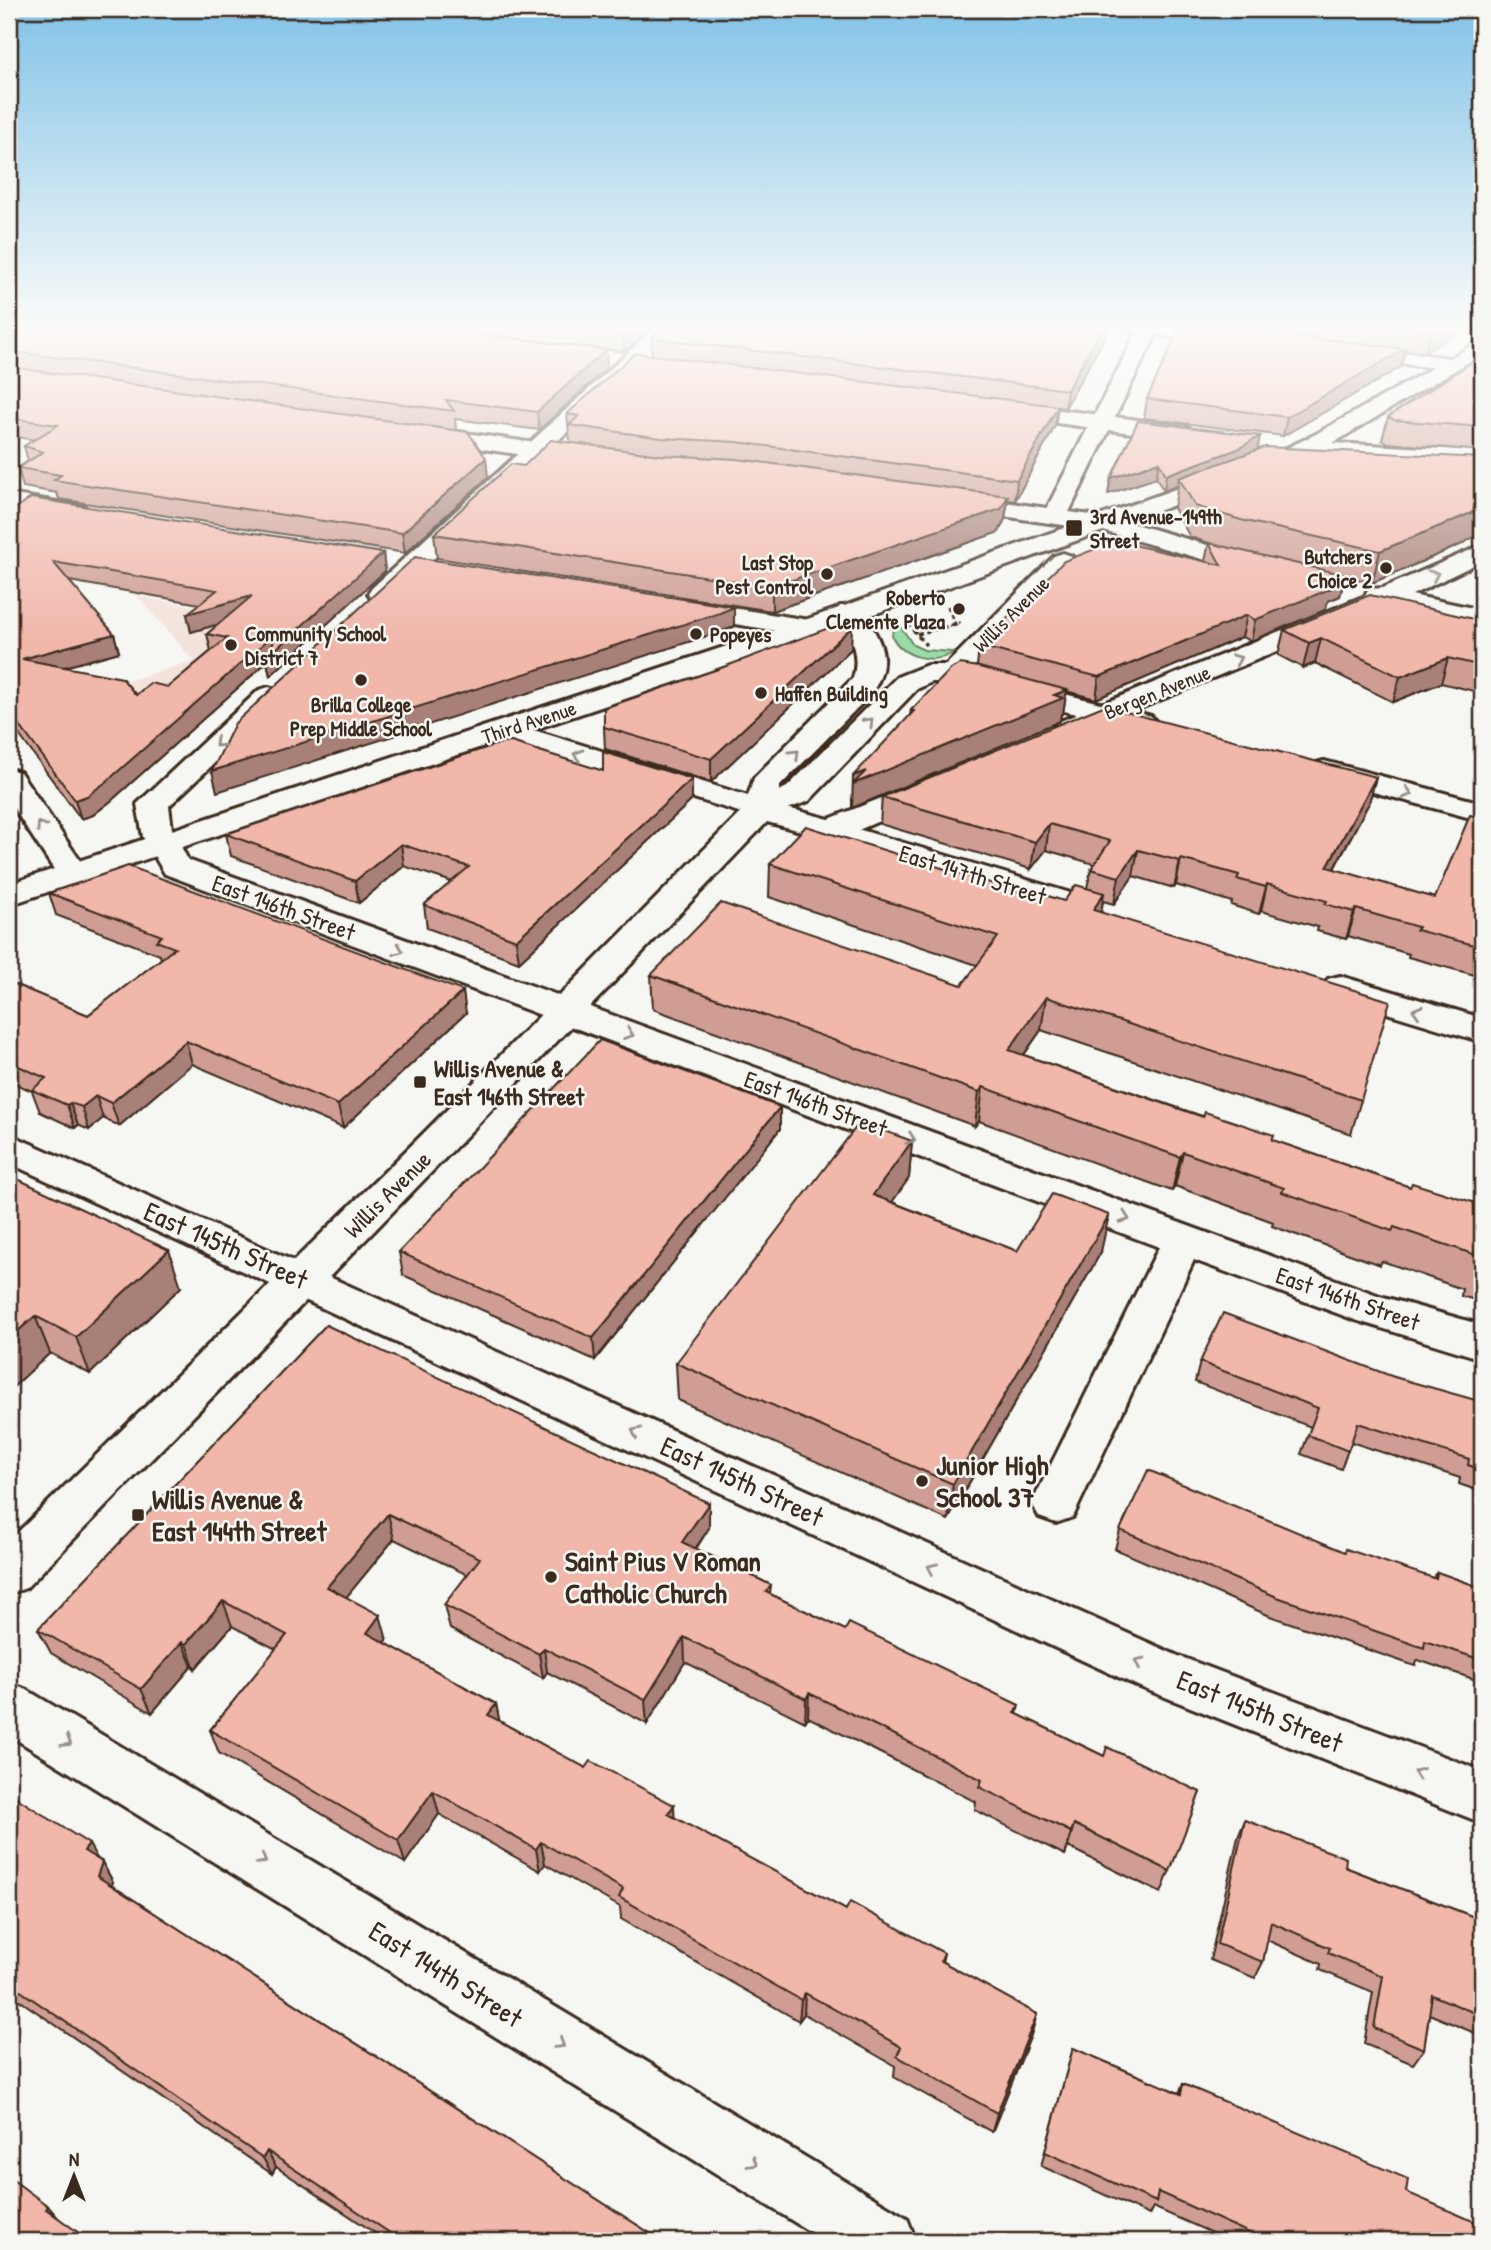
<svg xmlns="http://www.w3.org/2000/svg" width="1491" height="2250" font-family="'Patrick Hand',sans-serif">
<rect width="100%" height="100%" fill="#f6f6f2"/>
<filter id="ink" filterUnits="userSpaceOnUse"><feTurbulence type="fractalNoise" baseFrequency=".0143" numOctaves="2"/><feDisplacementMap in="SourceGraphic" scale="14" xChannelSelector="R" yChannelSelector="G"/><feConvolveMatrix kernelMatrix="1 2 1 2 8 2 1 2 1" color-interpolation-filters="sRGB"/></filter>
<g filter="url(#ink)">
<path fill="#f4e3dd" d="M227,595L204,712L131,695L121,683L194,661L137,596L210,609Z"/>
<path fill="#98dca7" stroke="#6a8362" stroke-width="2" d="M899,624L913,645L924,650L954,652C935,666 901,657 892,636L893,629Z"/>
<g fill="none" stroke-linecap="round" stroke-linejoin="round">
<g stroke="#3b2a1e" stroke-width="6">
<g id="minor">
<path d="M657,326H679L390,600H372L368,594L372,588Z"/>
<path d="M1122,326C1144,326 1227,322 1239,338L1229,344L1132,332Z"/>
<path d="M1351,346L1450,358L1460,364L1450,370L1344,356L1341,352Z"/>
<path d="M1005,403L1101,415L1112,422L1101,429L997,415L994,410Z"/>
<path d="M9,494L76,505L85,507L88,512L85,517L76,519L9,508Z"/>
<path d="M1063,553L1072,556L1076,561L1072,566L971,670L1151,716L1156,722L1151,728L1141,731L952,682H932L917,689L809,801L761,819L494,736L489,730L494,724L504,721L514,724L748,796L754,778L853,678C861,653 849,633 836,612L840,606H858C880,638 895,659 871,694L780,786L779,791L787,787L897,677L927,665H946L1054,556Z"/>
<path d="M681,600L809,620L819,622L822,628L819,634L809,636L672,614L668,608L672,602Z"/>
<path d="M269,687L279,690L283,696L279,702L169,806L172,829L188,860L1380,1296L1482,1325V1359L1355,1320L1194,1260L1073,1517L1056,1523L1039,1517L1032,1503L1159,1247L165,874L143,837L137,804L259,690Z"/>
<path d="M1324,761L1482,803V821L1313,776L1309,770L1313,764Z"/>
<path d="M9,769L20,772L89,874L85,881L73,884L61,881L57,874L9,801Z"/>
<path d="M831,821L1094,900L1099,907L1094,914L1082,917L1070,914L820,837L815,830L820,823Z"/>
<path d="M1340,976L1482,1018V1042L1328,995L1322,987L1328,979Z"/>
<path d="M9,1134L1176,1655L1482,1771V1823L1140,1687L9,1163Z"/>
<path d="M9,1683L27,1690L907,2218L916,2241H825L9,1735Z"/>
</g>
</g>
<g stroke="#3b2a1e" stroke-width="6">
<g id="major">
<path d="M1140,326H1160L1115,417L1186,426L1197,433L1186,440L1109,430L1069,512L1099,516L1272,455L1314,435L1482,340V354L1333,443L1482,451V465L1309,455L1128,522L1266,562L1270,567L1266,572H1248L1103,531L819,634L9,905V884L799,622L1070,526L954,509L946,507L942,502L946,497L954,495L1047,508Z"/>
<path d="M423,427L592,451L603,458L592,465L415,439L412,434Z"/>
<path d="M1482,545V561L1412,595L1482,610V626L1388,605L1078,734L1068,737L1058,734L1053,728L1058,722L1365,596L1368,589L1383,588Z"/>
<path d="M929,779L940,781L944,788L940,795L842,837L831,839L767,822L452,1151L26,1588L9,1594V1541L424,1133L750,803L761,801L829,819Z"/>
</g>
</g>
<g stroke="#3b2a1e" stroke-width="3.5" stroke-dasharray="5 3.5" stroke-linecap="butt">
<path d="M948,606L956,627"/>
<path d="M907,623L926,645"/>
<path d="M917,634L960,623"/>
</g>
<use href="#minor" fill="#f6f6f2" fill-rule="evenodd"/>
<use href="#major" fill="#f6f6f2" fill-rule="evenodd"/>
</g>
<g fill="#cf9d93" stroke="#3b2a1e" stroke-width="2" fill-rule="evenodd">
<path d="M9,326L606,350L607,368L539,430L455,419L456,430L488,477L405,553L59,499L57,493L23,487L18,468L28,461L24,446L35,440L9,436Z"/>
<path d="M416,326H653L624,352Z"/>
<path d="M664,326H1111L1065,408L1058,407L1055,426L1015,501L1008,500L1005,519L999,532L772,611L437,558L434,534L524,466L570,442L567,414L652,355L651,338Z"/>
<path d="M1181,326H1469L1425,352L1405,350L1401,367L1283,436L1144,418L1147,399Z"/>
<path d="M1482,356V451L1388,443L1382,440L1388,417Z"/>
<path d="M1138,421L1257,450L1460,545L1372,583L1345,576L1340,596L1328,601L1325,610L1251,641L1242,637L1096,699L1066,691L1063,713L1061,714L1060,721L852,808V799L910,715L911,710L977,667L979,646L1205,561L1209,543L1190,537L1174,508L1178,485L1164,491L1156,478L1108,494L1111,478Z"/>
<path d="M9,513L383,553L385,571L270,676L267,662L111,801L93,815L81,819L9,721ZM69,581L200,604L187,614L191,632L219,624L207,634L211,651L168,687L136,695L64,667L119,652L114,634Z"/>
<path d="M1482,621V693L1441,683L1393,702L1315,663L1303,668L1278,655L1284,630Z"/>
<path d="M851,649L711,782L605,749L604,727Z"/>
<path d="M603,771L692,779V800L519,962L427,928L424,905L452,882L404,866L359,903L231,856L226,834Z"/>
<path d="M1376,777L1369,803L1334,869L1435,898L1482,818V977L1408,957L1409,954L1348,936L1346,939L1317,931L1318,927L1261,911L1259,914L1231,905L1232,902L1176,885L1174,888L1133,876L1114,904L1103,901L1101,912L1361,1100L1351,1134L1041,1030L1024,1055L1410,1187L1482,1205V1201V1302L1461,1296L1462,1289L1382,1261L1380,1265L1272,1226L1273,1222L1175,1186L1172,1191L979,1121L975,1126L653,1009L651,975L962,985L977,965L769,897L770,864L1029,895L1064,901L1087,888L1091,869L1094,864L1046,850L1031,869L880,824L882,797Z"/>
<path d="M49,893L466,1013L343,1128L192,1064L119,1126L103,1118L89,1130L78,1125L75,1128L40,1112L32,1091L9,1081V982L88,1015L161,959L160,955L56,915Z"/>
<path d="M780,1107V1129L595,1360L403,1275L399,1252Z"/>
<path d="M912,1141L909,1178L892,1202L1017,1251L1101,1252L948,1520L678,1400L676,1363Z"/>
<path d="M9,1175L181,1287L90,1374L50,1353L9,1391Z"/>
<path d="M326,1325L709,1528L696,1549L771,1585L770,1594L845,1630L1019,1705L1017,1714L1104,1756L1200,1792L1161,1893L1068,1847L1065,1855L975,1810L976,1802L892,1759L808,1717L805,1722L685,1662L647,1724L547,1672L543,1678L450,1629L444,1605L468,1575L394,1539L346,1597L387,1640L385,1643L496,1704L499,1721L675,1818L846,1910L944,1953L942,1962L1037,2014L1031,2035L992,2132L894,2077L895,2066L850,2040L804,2014L799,2021L621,1919L620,1907L545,1864L540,1871L439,1814L405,1863L219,1753L210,1730L276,1649L232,1626L195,1669L192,1666L152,1713L51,1653L38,1629Z"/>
<path d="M1200,1362L1394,1377L1482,1407V1492L1459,1484L1460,1478L1351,1442L1341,1469L1301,1454L1311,1427L1195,1382Z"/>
<path d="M1120,1530L1344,1552L1434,1578L1437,1572L1482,1588V1682L1418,1660L1415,1666L1270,1616L1115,1549Z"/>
<path d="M9,1793L102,1862L113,1882L111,1885L662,2241H387L276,2167L272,2174L9,1993Z"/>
<path d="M1245,1820L1345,1867L1482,1920V2036L1429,2014L1424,2049L1413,2064L1364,2044L1373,1992L1320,1970L1321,1964L1267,1940L1263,1962L1255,1978L1210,1960L1238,1837Z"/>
<path d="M1073,2048L1179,2093L1183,2084L1406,2192L1482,2241H1230L1153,2207L1149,2215L1041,2166Z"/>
</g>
<g fill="#a98078" stroke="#3b2a1e" stroke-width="2">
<path d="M633,326H653L624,352L623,335Z"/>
<path d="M1104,326H1111L1065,408L1067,390Z"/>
<path d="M1438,326H1469L1425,352L1431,331Z"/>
<path d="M1405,349L1401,367L1283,436L1287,417Z"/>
<path d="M606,350L607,368L539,430L537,412Z"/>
<path d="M1058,406L1055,426L1015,501L1017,480Z"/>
<path d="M1260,436L1257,452L1179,478L1178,485L1164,491L1166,475Z"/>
<path d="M486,458L488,477L405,553L402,533Z"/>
<path d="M1159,462L1156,478L1108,494L1111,478Z"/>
<path d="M1008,496L1005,519L999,532L772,611V587Z"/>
<path d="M1482,507V532L1460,545L1372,583L1380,551Z"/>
<path d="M383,553L385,571L270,676L267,662L111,801L93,815L81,819L75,800L279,630Z"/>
<path d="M1345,575L1340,596L1328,601L1325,610L1251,641L1255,620L1319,586Z"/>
<path d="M252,596L255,614L191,632L187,614Z"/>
<path d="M734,607V627L720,632L217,792L212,771Z"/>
<path d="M1247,615L1242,637L1096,699L1099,677Z"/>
<path d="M852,627L851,649L711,782V759Z"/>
<path d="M114,634L119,652L28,677L22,659Z"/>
<path d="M1321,638L1315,663L1303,668L1309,643Z"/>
<path d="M1448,658L1441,683L1393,702L1400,677Z"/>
<path d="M1067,690L1063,713L1061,714L1060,721L852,808L853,776Z"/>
<path d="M1376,777L1369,803L1320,894L1327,867Z"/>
<path d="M692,779V800L519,962L516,940Z"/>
<path d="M1049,824L1046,850L1031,869L1035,842Z"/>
<path d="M401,844L404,866L359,903L355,881Z"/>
<path d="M1138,850L1133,876L1114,904L1119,877Z"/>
<path d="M1181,859L1176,885L1174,888L1180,861Z"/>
<path d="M1267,884L1261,911L1259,914L1266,887Z"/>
<path d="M1104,893L1099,926L1093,910Z"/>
<path d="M1356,909L1348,936L1346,939L1354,912Z"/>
<path d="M463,991L466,1013L343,1128L338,1105Z"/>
<path d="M1046,997L1041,1030L1004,1083L1009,1050Z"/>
<path d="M186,1041L192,1064L119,1126L111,1103Z"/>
<path d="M983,1087L979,1121L975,1126L979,1092Z"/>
<path d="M96,1096L103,1118L89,1130L82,1107Z"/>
<path d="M70,1103L78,1125L75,1128L67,1105Z"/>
<path d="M780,1107V1129L595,1360L593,1338Z"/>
<path d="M912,1141L909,1178L871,1232L873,1195Z"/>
<path d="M1183,1152L1175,1186L1172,1191L1180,1157Z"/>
<path d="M1109,1215L1101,1252L948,1520L953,1484Z"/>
<path d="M169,1250L181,1287L90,1374L76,1337Z"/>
<path d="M35,1316L50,1353L9,1391V1339Z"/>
<path d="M709,1503V1528L683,1567L682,1542Z"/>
<path d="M388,1514L394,1539L335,1611L327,1587Z"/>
<path d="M223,1601L232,1626L195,1669L186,1644Z"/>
<path d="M380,1615L387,1640L373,1657L367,1633Z"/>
<path d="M684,1637L685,1662L647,1724L645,1700Z"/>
<path d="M182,1642L192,1666L152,1713L141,1689Z"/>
<path d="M544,1648L547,1672L543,1678L539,1654Z"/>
<path d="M809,1693L808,1717L805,1722L806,1699Z"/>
<path d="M496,1704L501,1728L488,1715Z"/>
<path d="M433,1791L439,1814L405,1863L398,1840Z"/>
<path d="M674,1805L675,1828L668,1814Z"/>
<path d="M1074,1824L1068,1847L1065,1855L1071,1832Z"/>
<path d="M541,1842L545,1864L540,1871L536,1849Z"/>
<path d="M89,1844L100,1864L84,1851Z"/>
<path d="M102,1862L113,1882L108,1895L97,1876Z"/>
<path d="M805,1993L804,2014L799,2021L801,2000Z"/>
<path d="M1037,2014L1031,2035L992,2132L997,2113Z"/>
<path d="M267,2151L276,2167L272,2174L263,2158Z"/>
<path d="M48,2206L66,2227L46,2209Z"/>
</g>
<g fill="#f1b7ab" stroke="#3b2a1e" stroke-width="2" fill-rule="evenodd">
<path d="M9,326H414L606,350L537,412L446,400L454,411L9,351Z"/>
<path d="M555,326H633L623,335Z"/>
<path d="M664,326H1104L1067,390L651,338Z"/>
<path d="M1181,326H1213L1405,349L1287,417L1147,399Z"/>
<path d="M1392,326H1438L1431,331Z"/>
<path d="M635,353L1058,406L1017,480L737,442L661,438L569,425L579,416L567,414Z"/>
<path d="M1482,356V427L1394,420L1388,417Z"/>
<path d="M9,367L468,432L486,458L402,533L54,480L61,475L18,468L43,452L24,446L58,425L9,418Z"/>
<path d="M1138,421L1260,436L1238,449L1166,475L1159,462L1111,478Z"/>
<path d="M551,440L660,455L737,459L1008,496L1001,509L772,587L434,534L511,464L524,466Z"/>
<path d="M1265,447L1482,458V507L1469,514L1380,551L1241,520L1195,506L1179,478Z"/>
<path d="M31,498L383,553L266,658L279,630L106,782L87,796L75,800L9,711V696L13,694L9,689V513ZM53,562L217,590L187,614L252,596L207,634L227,638L168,687L150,683L136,695L122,678L22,659L114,634Z"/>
<path d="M1116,541L1221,565L1209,543L1345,575L1319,586L1330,589L1255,620L1247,615L1099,677L979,646L1064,561Z"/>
<path d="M415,557L734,607L720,613L212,771L235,723Z"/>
<path d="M1370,595L1482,621V666L1448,658L1400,677L1321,638L1309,643L1284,630Z"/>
<path d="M850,620L852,627L711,759L604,727V708L721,668Z"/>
<path d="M960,664L979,667L1067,690L1054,695L1063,698L853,784L866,771L853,776L914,711L911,710L951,669Z"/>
<path d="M1103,706L1376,777L1327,867L1435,898L1470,815L1482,818V947L1416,930L1418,927L1356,909L1354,912L1325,904L1327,901L1267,884L1266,887L1237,879L1239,875L1181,859L1180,861L1138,850L1119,877L1091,869L1110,841L1049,824L1035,842L882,797Z"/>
<path d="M511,742L603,771V752L692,779L516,940L424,905L469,867L401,844L355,881L226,834L501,743Z"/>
<path d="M806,826L1029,895L1032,891L1064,901L1076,885L1104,893L1093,910L1390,1001L1361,1100L1046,997L1009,1050L1203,1117L1205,1112L1274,1135L1272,1140L1410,1187L1412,1183L1482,1205V1264L1475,1262L1476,1255L1394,1227L1392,1231L1282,1192L1284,1188L1183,1152L1180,1157L983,1087L979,1092L651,975L721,903L962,985L998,937L770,864Z"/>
<path d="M128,866L463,991L338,1105L186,1041L111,1103L96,1096L82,1107L70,1103L67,1105L32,1090L46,1078L9,1062V982L88,1015L175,948L156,941L162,936L49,893Z"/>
<path d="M600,1040L780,1107L593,1338L399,1252Z"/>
<path d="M860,1122L912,1141L873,1195L1017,1251L1052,1194L1109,1215L953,1484L676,1363Z"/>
<path d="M9,1175L169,1250L76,1337L35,1316L9,1339Z"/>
<path d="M1223,1313L1394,1377L1479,1401L1478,1406L1482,1407V1470L1468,1465L1469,1459L1358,1423L1348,1451L1308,1435L1318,1408L1200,1362Z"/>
<path d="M326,1325L709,1503L682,1542L771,1585L766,1592L845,1630L849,1623L1019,1705L1015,1713L1104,1756L1107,1747L1200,1792L1170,1871L1074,1824L1071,1832L979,1787L982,1780L895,1735L809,1693L806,1699L684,1637L645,1700L544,1648L539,1654L444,1605L480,1558L388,1514L327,1587L380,1615L367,1633L496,1704L488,1715L586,1768L591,1761L674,1805L668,1814L846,1910L850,1902L944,1953L941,1961L1037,2014L997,2113L897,2056L901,2047L852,2019L805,1993L801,2000L619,1897L623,1889L541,1842L536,1849L433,1791L398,1840L210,1730L287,1635L223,1601L186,1644L182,1642L141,1689L38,1629Z"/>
<path d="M1148,1470L1345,1552L1346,1549L1436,1579L1437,1572L1482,1588V1660L1425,1641L1424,1648L1277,1597L1120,1530Z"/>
<path d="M9,1793L89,1844L84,1851L102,1862L97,1876L662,2241H402L267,2151L263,2158L9,1983Z"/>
<path d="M1245,1820L1346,1858L1345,1867L1482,1920V2016L1432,1995L1424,2049L1374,2028L1383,1976L1328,1953L1330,1948L1271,1922L1263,1962L1217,1944Z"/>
<path d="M1073,2048L1181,2094L1183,2084L1408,2179L1406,2192L1482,2225V2241H1267L1158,2192L1156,2202L1045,2152Z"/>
<path d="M9,2177L48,2206L46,2209L90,2241H9Z"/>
</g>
<defs><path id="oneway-chevron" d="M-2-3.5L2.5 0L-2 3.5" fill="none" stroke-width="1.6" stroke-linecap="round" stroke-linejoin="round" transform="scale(1.75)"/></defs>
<g stroke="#989088">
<use href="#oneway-chevron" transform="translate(1434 575) rotate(-24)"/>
<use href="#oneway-chevron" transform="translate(1237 659) rotate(-23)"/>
<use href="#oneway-chevron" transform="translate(869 722) rotate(-46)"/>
<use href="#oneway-chevron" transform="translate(219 743) rotate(137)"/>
<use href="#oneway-chevron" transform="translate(795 754) rotate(-45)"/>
<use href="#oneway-chevron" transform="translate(578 755) rotate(-163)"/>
<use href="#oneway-chevron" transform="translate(1408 793) rotate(15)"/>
<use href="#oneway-chevron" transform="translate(41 826) rotate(-124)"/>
<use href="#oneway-chevron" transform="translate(399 950) rotate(20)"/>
<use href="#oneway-chevron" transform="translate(1417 1011) rotate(-163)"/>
<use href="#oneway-chevron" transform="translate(629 1034) rotate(20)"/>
<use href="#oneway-chevron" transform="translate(911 1139) rotate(20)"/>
<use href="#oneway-chevron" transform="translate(1125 1218) rotate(20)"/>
<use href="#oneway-chevron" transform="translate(636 1432) rotate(-155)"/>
<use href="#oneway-chevron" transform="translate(932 1568) rotate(-155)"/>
<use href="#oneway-chevron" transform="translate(1139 1662) rotate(-155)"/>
<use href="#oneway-chevron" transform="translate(67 1742) rotate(31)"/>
<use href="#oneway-chevron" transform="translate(1418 1773) rotate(-159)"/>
<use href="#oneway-chevron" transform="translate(262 1860) rotate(31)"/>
<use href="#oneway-chevron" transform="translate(560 2044) rotate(32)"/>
<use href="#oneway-chevron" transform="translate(753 2163) rotate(32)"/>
</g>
</g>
<linearGradient id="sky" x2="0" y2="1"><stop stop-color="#81c2e7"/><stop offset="0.51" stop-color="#fbfbf9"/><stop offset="1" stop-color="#fbfbf9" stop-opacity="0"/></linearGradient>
<rect width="1491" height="641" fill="url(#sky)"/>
<g fill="#3b2a1e" stroke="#f6f6f2" stroke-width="2.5">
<rect x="1065" y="519" width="18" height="18" rx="3.5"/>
<circle cx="1386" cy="568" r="7"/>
<circle cx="827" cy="574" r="7"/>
<circle cx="959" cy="609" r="7"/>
<circle cx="696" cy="634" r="7"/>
<circle cx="231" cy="645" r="7"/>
<circle cx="361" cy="680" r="7"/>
<circle cx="761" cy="693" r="7"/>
<rect x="413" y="1075" width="14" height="14" rx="3.5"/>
<circle cx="922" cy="1481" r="7"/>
<rect x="131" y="1508" width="14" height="14" rx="3.5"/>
<circle cx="551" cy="1577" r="7"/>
</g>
<g text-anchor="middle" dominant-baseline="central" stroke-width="5" stroke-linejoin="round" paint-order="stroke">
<g font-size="21" font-weight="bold" fill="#3b2a1e" stroke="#f6f6f2" text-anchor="start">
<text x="1090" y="516">3rd Avenue–149th<tspan x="1090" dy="24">Street</tspan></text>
<text x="1372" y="556" text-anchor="end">Butchers<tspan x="1372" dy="24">Choice 2</tspan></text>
<text x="813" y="562" text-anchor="end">Last Stop<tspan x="813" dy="24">Pest Control</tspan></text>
<text x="945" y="597" text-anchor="end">Roberto<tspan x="945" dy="24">Clemente Plaza</tspan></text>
<text x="245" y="633">Community School<tspan x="245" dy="24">District 7</tspan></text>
<text x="710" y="634">Popeyes</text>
<text x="775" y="693">Haffen Building</text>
<text x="361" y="704" text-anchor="middle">Brilla College<tspan x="361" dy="24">Prep Middle School</tspan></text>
</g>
<g font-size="21" fill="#3b2a1e" stroke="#f6f6f2">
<text transform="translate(1011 614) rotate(-45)">Willis Avenue</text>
<text transform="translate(1157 692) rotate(-22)">Bergen Avenue</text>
<text transform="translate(529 722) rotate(-18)">Third Avenue</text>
</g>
<g font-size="24" fill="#3b2a1e" stroke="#f6f6f2">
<text transform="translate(973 874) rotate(17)">East 147th Street</text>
<text transform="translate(284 907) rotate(20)">East 146th Street</text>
<text transform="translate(816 1103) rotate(20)">East 146th Street</text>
<text transform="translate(387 1194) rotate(-45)">Willis Avenue</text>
<text transform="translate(1348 1298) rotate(19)">East 146th Street</text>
</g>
<g font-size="24" font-weight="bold" fill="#3b2a1e" stroke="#f6f6f2" text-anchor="start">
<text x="434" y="1068">Willis Avenue &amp;<tspan x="434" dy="28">East 146th Street</tspan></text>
</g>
<g font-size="28" fill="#3b2a1e" stroke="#f6f6f2">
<text transform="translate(226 1245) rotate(24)">East 145th Street</text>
<text transform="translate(742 1481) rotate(25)">East 145th Street</text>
<text transform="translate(1260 1711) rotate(22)">East 145th Street</text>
<text transform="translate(446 1974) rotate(32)">East 144th Street</text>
</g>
<g font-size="28" font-weight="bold" fill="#3b2a1e" stroke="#f6f6f2" text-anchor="start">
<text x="936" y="1465">Junior High<tspan x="936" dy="32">School 37</tspan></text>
<text x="152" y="1499">Willis Avenue &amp;<tspan x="152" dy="32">East 144th Street</tspan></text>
<text x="565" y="1561">Saint Pius V Roman<tspan x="565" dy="32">Catholic Church</tspan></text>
</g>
</g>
<rect width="1491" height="2250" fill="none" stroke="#f6f6f2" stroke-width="35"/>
<rect x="18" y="18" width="1456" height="2215" fill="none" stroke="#3b2a1e" stroke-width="2.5" filter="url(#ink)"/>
<g transform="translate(74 2176)" stroke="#f6f6f2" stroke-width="5" paint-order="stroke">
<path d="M0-5L12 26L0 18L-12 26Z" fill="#3b2a1e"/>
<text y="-10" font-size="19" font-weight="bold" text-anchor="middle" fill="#3b2a1e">N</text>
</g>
</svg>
